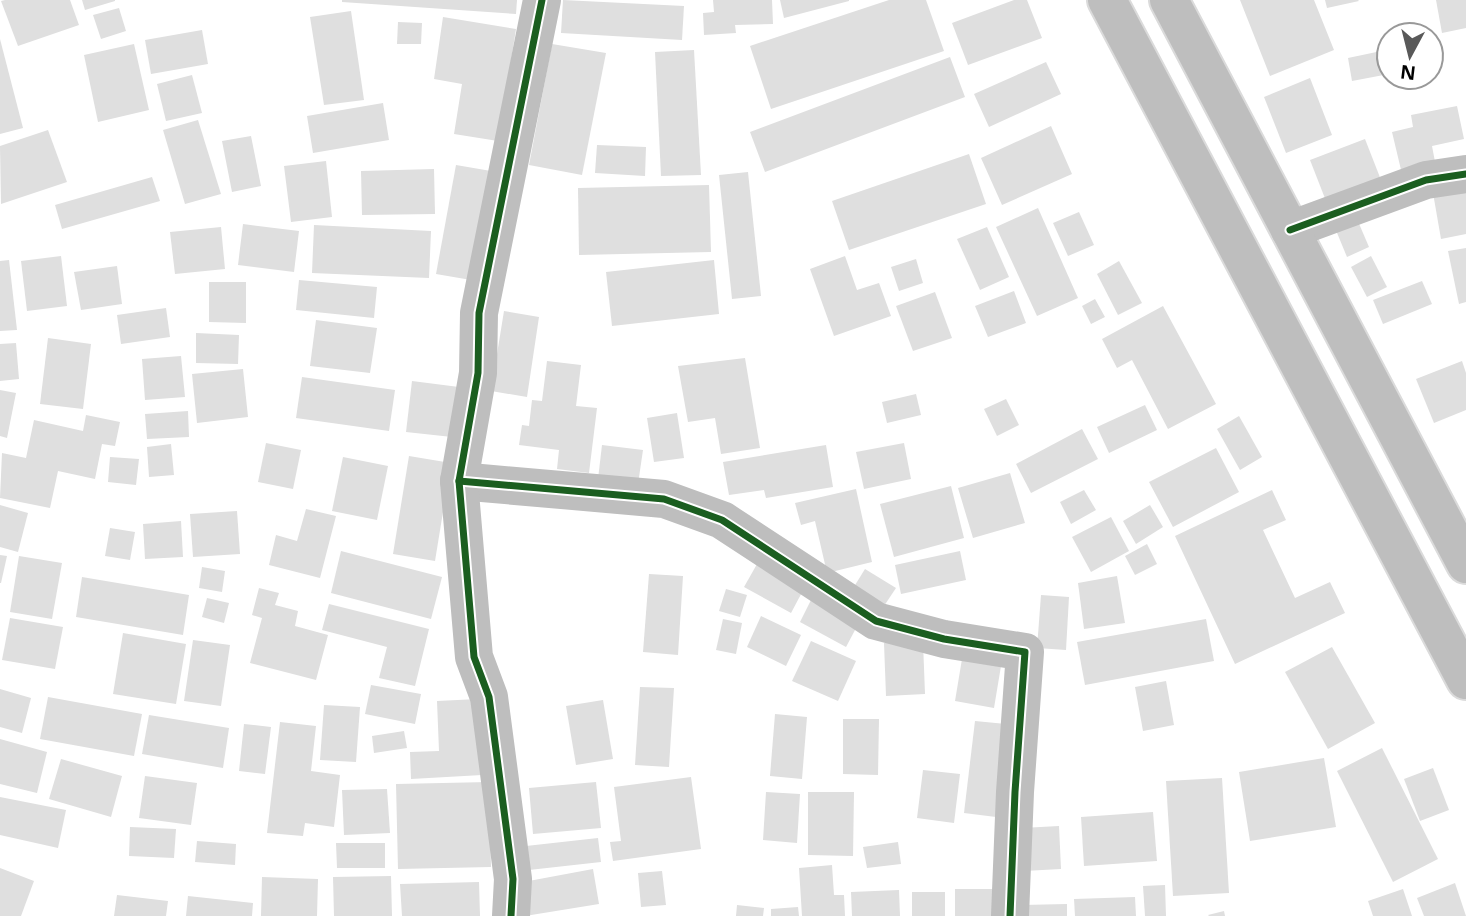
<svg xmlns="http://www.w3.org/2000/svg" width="1466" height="916" font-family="'Open Sans',sans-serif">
<rect width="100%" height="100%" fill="#fff"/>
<g fill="#dfdfdf">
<path d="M5,0H70L79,25L18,46L1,1Z"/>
<path d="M82,0H115V1L85,10Z"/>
<path d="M342,0H517L516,14L342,2Z"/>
<path d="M563,0L684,6L682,40L561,33Z"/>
<path d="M713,0H772L773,24L735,25L736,33L704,35L703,13L714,12Z"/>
<path d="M780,0H849V1L784,18Z"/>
<path d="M889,0H926L944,51L771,109L750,46Z"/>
<path d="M1014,0H1027L1042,38L968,65L952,23Z"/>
<path d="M1240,0H1314L1334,50L1270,76Z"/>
<path d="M1325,0H1358L1359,1L1327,8Z"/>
<path d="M1436,0H1466V28L1442,33Z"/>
<path d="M119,8L126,31L101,39L93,15Z"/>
<path d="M351,11L364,100L324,105L310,17Z"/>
<path d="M443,17L516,29L498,141L454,134L462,84L434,79Z"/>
<path d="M398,22L422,23L421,44H397Z"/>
<path d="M202,30L208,64L151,74L145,40Z"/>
<path d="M0,39L23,128L0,134Z"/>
<path d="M134,44L149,110L98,122L84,55Z"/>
<path d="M552,44L606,53L582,175L529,165Z"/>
<path d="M694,50L701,175L661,176L655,52Z"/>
<path d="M1386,50L1389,74L1352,81L1348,58Z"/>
<path d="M950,57L965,97L765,172L750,132Z"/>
<path d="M1046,62L1061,94L989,127L974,94Z"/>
<path d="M192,75L202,113L166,121L157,84Z"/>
<path d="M1310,78L1332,135L1286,153L1264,97Z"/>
<path d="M383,103L389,140L313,153L307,116Z"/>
<path d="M1457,106L1464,139L1432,146L1436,167L1402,174L1392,132L1413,127L1411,115Z"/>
<path d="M198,120L221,194L185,204L163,130Z"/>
<path d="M1051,126L1072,174L1002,205L981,158Z"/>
<path d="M48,130L67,182L1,204L0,146Z"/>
<path d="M251,136L261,186L232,192L222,141Z"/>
<path d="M1365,139L1381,180L1326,201L1310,160Z"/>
<path d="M597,145L646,147L645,176L595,173Z"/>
<path d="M969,154L986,204L849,250L832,201Z"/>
<path d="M326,161L332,217L291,222L284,166Z"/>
<path d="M456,165L491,171L471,280L436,274Z"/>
<path d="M434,169L435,214L362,215L361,171Z"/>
<path d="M748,172L761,296L732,299L719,175Z"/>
<path d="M152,177L160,201L62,229L55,205Z"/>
<path d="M709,185L711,252L579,255L578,188Z"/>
<path d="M1466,188V234L1441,239L1433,193Z"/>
<path d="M1038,208L1078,298L1037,316L996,227Z"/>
<path d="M1079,212L1094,245L1068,256L1053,223Z"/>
<path d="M1357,219L1369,247L1347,257L1335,228Z"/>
<path d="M243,224L299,231L294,272L238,265Z"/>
<path d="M314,225L431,231L429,278L312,273Z"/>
<path d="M221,227L225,269L175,274L170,232Z"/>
<path d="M987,227L1009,277L980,290L957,239Z"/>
<path d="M1466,248V302L1459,304L1448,251Z"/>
<path d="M61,256L67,306L27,311L21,261Z"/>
<path d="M845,256L857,290L879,283L891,316L834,336L810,269Z"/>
<path d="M1371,256L1387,287L1367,297L1351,267Z"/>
<path d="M916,259L923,283L899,291L891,267Z"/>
<path d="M9,260L17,330L0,331V261Z"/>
<path d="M714,260L719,314L612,326L606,272Z"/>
<path d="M1119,261L1142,303L1118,315L1097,274Z"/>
<path d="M117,266L122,304L81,310L74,272Z"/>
<path d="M299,280L377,287L374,318L296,310Z"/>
<path d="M1422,281L1432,304L1383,324L1373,300Z"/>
<path d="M209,282H246V323L209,322Z"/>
<path d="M1014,291L1026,323L988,337L975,306Z"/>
<path d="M935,292L952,338L913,351L896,306Z"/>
<path d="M1095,299L1105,317L1091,324L1082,306Z"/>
<path d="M1163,306L1216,404L1168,429L1132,360L1117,368L1102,339Z"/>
<path d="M166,308L170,337L121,344L117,315Z"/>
<path d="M504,311L539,317L527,397L491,391Z"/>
<path d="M316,320L377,328L370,373L310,366Z"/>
<path d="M196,333L239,335L238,364L196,363Z"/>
<path d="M48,338L91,344L83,409L40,404Z"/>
<path d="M16,343L19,379L0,381V344Z"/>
<path d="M181,356L185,397L145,400L142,359Z"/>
<path d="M745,358L760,448L721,454L715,418L688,422L678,366Z"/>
<path d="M547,361L581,365L576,406L597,408L589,473L557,469L559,450L519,445L522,425L529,426L532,400L542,401Z"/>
<path d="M1462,361L1466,373V410L1434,423L1416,379Z"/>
<path d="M243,369L248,417L197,423L192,374Z"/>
<path d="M302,377L395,390L389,431L296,418Z"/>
<path d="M412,381L459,387L452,437L406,432Z"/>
<path d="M0,390L16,393L7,438L0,436Z"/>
<path d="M916,394L921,415L887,423L882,402Z"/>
<path d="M1006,399L1019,425L997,436L984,409Z"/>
<path d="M1145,405L1157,430L1109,453L1097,427Z"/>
<path d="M188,411L189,437L147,439L145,414Z"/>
<path d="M677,413L684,458L654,462L647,418Z"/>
<path d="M86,415L120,422L115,446L102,444L95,479L58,471L50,508L0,498L2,453L26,458L34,420L83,431Z"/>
<path d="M1239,416L1262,457L1240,470L1217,429Z"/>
<path d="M1082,429L1098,459L1031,493L1016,464Z"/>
<path d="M266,443L301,450L293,489L258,482Z"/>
<path d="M904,443L911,479L864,489L856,452Z"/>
<path d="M171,444L174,475L149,477L147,447Z"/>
<path d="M602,445L643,450L638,484L598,479Z"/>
<path d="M826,445L833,487L766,498L764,490L729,495L723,462Z"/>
<path d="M1216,448L1239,492L1173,527L1149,482Z"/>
<path d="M409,456L451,463L435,561L393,554Z"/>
<path d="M110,457L139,459L136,485L108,482Z"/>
<path d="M343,457L388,466L377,520L332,511Z"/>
<path d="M1010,473L1025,523L973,538L958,488Z"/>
<path d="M951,486L964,538L894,557L880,504Z"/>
<path d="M856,489L872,562L827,573L815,521L801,525L795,503Z"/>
<path d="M1084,490L1096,510L1071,524L1060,502Z"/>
<path d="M1272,490L1286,520L1263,530L1295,598L1330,582L1345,613L1235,664L1175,536Z"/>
<path d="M0,505L28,513L18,552L0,547Z"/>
<path d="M1150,505L1163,527L1136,544L1123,521Z"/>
<path d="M306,509L336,516L320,578L269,565L276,535L297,541Z"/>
<path d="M237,511L240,554L193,557L190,514Z"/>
<path d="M1111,517L1129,551L1091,572L1072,537Z"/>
<path d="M181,521L183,557L145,559L143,524Z"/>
<path d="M110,528L135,532L130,560L105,556Z"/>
<path d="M1147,544L1157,564L1135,575L1125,556Z"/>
<path d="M341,551L442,577L431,619L331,593Z"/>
<path d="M960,551L966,580L901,594L895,565Z"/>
<path d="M0,555L7,556L1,583H0Z"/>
<path d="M19,556L62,563L52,619L10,612Z"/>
<path d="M761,557L807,583L791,613L744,587Z"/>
<path d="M202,567L225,571L222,592L199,588Z"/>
<path d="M865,569L896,588L882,609L852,590Z"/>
<path d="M649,574L683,576L678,655L643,652Z"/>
<path d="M1117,576L1125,623L1084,629L1078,583Z"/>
<path d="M82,577L189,595L183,635L76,617Z"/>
<path d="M259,588L279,593L275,605L298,611L295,626L328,635L316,680L250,663L262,618L252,615Z"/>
<path d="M726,589L747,595L740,617L719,611Z"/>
<path d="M816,590L863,615L846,647L800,622Z"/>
<path d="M1041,595L1069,597L1066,650L1037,648Z"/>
<path d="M207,598L229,603L224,623L202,617Z"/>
<path d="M329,604L429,629L415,686L379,678L387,647L322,630Z"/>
<path d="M761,616L801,635L786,666L747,647Z"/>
<path d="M10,618L63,627L55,669L2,660Z"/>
<path d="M723,619L742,623L736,654L716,650Z"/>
<path d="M1206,619L1214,661L1085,685L1077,642Z"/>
<path d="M123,633L186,644L176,704L113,694Z"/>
<path d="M193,640L230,645L221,706L184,701Z"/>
<path d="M811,641L856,661L838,701L792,681Z"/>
<path d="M923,642L925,694L886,696L884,643Z"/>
<path d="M1332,647L1375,723L1328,749L1285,672Z"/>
<path d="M962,659L1001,666L994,708L955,701Z"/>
<path d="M1166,681L1174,725L1143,731L1135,687Z"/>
<path d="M371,685L421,694L415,724L365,714Z"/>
<path d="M640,687L674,688L669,767L635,765Z"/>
<path d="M0,689L31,698L22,733L0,727Z"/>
<path d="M48,697L142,714L134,756L40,739Z"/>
<path d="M478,699L482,775L411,779L410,752L439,751L437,701Z"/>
<path d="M603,700L613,759L576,765L566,706Z"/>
<path d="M324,705L360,707L356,762L320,760Z"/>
<path d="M775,714L807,717L802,779L770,776Z"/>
<path d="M149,715L229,728L223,768L142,754Z"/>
<path d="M843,719H879L878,775L843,774Z"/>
<path d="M975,721L1006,724L996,817L964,813Z"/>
<path d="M280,722L316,726L311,771L340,775L334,827L305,823L303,836L267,833Z"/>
<path d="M244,724L271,727L265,774L239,771Z"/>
<path d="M404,731L407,748L374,753L372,736Z"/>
<path d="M0,739L47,752L37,793L0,784Z"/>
<path d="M1382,748L1438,859L1393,882L1337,771Z"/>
<path d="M1324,758L1336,827L1250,841L1239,772Z"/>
<path d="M61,759L122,776L111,817L49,799Z"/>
<path d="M1433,768L1449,810L1420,821L1404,779Z"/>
<path d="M923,770L960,774L954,823L917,818Z"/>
<path d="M145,776L197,783L191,825L139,818Z"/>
<path d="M691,777L701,849L613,861L610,842L621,841L614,787Z"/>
<path d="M1222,778L1229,893L1173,896L1166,781Z"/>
<path d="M489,782L491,867L398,869L396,784Z"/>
<path d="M596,782L601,828L533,834L529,788Z"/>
<path d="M387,789L390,833L344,835L342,790Z"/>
<path d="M766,792L800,794L797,843L763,840Z"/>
<path d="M808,792H854L853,856L808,855Z"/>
<path d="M0,797L66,810L58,848L0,835Z"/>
<path d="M1153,812L1157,861L1084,866L1081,817Z"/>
<path d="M1059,826L1061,869L1024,871L1022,828Z"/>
<path d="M130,827L176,829L174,858L129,856Z"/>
<path d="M598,838L601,862L529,870L526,846Z"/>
<path d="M197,841L236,844L235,865L195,862Z"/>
<path d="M898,842L901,864L867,868L863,847Z"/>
<path d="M336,843H385V868H337Z"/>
<path d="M832,865L834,895H844L845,916H802L799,868Z"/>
<path d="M0,868L34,881L21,916H0Z"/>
<path d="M593,869L599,904L525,916L518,883Z"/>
<path d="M662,871L666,905L641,907L638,873Z"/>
<path d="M391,876L392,916H334L333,877Z"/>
<path d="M262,877L318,879L317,916H261Z"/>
<path d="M479,882L480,916H402L400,884Z"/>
<path d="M1455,883L1466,916H1424L1417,898Z"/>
<path d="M1165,885L1166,916H1145L1143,886Z"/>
<rect x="955" y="889" width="44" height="27"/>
<path d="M1403,889L1412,916H1373L1368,901Z"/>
<path d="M899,890L900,916H852L851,892Z"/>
<rect x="912" y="892" width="33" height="24"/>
<path d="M117,895L168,901L166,916H114Z"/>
<path d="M188,896L253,903L252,916H186Z"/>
<path d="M1135,897L1136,916H1075L1074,899Z"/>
<path d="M1067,904V916H1023L1022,905Z"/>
<path d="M737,905L764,908L763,916H736Z"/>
<path d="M798,907L799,916H771V909Z"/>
<path d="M1224,911L1225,916H1209L1208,915Z"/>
</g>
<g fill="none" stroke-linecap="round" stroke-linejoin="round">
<g stroke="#dbdbdb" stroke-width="42">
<g id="major">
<path d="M1107,0L1466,680"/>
<path d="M1169,0L1466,564"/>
</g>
</g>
<g stroke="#bebebe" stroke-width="38">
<path d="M1290,230L1426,180L1466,174"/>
<path d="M459,481L664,499L722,520L876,621L944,639L1025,652L1015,792L1010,916"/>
<path d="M511,916L513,879L489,697L474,657L459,481L478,373L479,313L542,0"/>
</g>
<use href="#major" stroke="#bebebe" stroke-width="38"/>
<g stroke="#fff" stroke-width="11">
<g id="cycleway">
<path d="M1290,230L1426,180L1466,174"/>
<path d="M459,481L664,499L722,520L876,621L944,639L1025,652L1015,792L1010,916"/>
<path d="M511,916L513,879L489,697L474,657L459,481L478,373L479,313L542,0"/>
</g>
</g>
<use href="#cycleway" stroke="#1b5e20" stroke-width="7"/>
</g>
<g transform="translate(1410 56) rotate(187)"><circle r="33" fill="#ffffff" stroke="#999999" stroke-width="2"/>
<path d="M0-5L12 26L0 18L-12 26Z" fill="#595959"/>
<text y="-10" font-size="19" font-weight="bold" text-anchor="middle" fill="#000000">N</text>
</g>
</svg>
